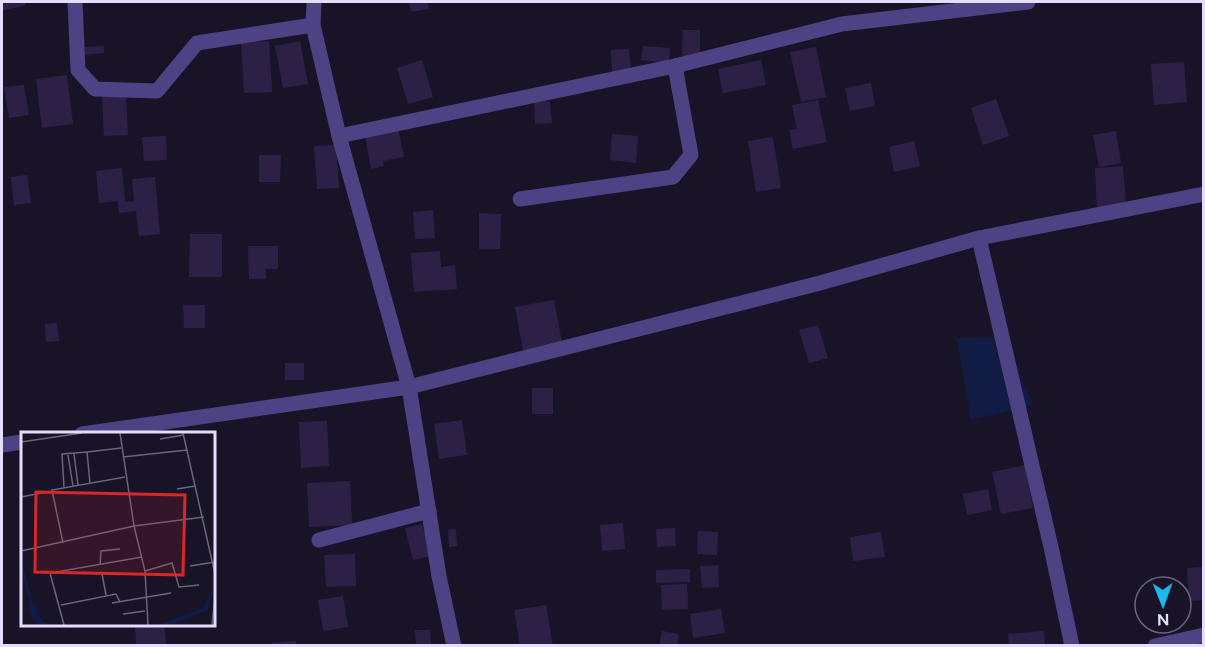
<svg xmlns="http://www.w3.org/2000/svg" width="1205" height="647" font-family="Figtree,sans-serif">
<rect width="100%" height="100%" fill="#191328"/>
<path fill="#101c44" d="M1004,337L1033,405L971,420L957,338Z"/>
<g fill="#2d2047">
<path d="M2,2H25L26,5L2,11Z"/>
<path d="M409,2H428L429,9L411,12Z"/>
<path d="M683,30H700V56H682Z"/>
<path d="M269,41L272,92L244,93L241,43Z"/>
<path d="M300,41L308,84L283,88L275,46Z"/>
<path d="M104,46V53L83,55V47Z"/>
<path d="M643,46L670,48L669,63L641,60Z"/>
<path d="M816,47L826,97L801,102L790,52Z"/>
<path d="M629,49L631,71L612,72L611,50Z"/>
<path d="M422,60L433,97L408,104L397,68Z"/>
<path d="M761,60L766,85L723,93L718,69Z"/>
<path d="M1184,62L1187,102L1154,105L1151,64Z"/>
<path d="M67,75L73,124L42,128L36,79Z"/>
<path d="M871,83L875,106L850,111L845,88Z"/>
<path d="M24,85L29,115L9,118L4,87Z"/>
<path d="M126,95L128,135L104,136L102,96Z"/>
<path d="M996,99L1009,136L983,145L971,108Z"/>
<path d="M818,100L827,142L793,149L789,130L797,129L792,105Z"/>
<path d="M550,101L552,123L535,124L534,102Z"/>
<path d="M397,124L404,157L383,161L384,166L371,169L364,131Z"/>
<path d="M1116,131L1121,163L1099,167L1093,135Z"/>
<path d="M612,134L638,136L636,163L610,160Z"/>
<path d="M166,136L167,160L144,161L142,137Z"/>
<path d="M773,137L781,188L756,192L748,141Z"/>
<path d="M914,141L920,166L894,172L889,147Z"/>
<path d="M336,145L339,188L317,189L314,146Z"/>
<path d="M259,155H281L280,182H259Z"/>
<path d="M1123,166L1126,207L1097,209L1095,168Z"/>
<path d="M122,168L125,202L134,201L132,179L155,177L160,234L139,236L136,211L119,213L118,201L99,203L96,171Z"/>
<path d="M27,175L31,203L14,205L11,177Z"/>
<path d="M433,210L435,238L415,239L413,212Z"/>
<path d="M479,213L501,214L500,249H479Z"/>
<path d="M190,234H222V277H189Z"/>
<path d="M248,246H278V269H266V279H249Z"/>
<path d="M440,251L441,267L455,265L457,289L414,292L411,253Z"/>
<path d="M554,300L563,348L524,355L515,307Z"/>
<path d="M183,305H205V328H184Z"/>
<path d="M57,323L59,341L46,342L45,324Z"/>
<path d="M818,325L828,358L809,363L799,330Z"/>
<rect x="285" y="363" width="19" height="17"/>
<rect x="532" y="388" width="21" height="26"/>
<path d="M462,420L467,455L439,459L434,424Z"/>
<path d="M327,421L329,466L301,468L299,422Z"/>
<path d="M1025,465L1033,508L1001,514L992,472Z"/>
<path d="M350,481L352,525L309,527L307,483Z"/>
<path d="M988,489L992,510L967,515L963,494Z"/>
<path d="M623,523L625,549L602,551L600,525Z"/>
<path d="M422,524L431,556L413,560L405,528Z"/>
<path d="M675,528L676,546L657,547L656,529Z"/>
<path d="M456,529L457,546L449,547L448,530Z"/>
<path d="M698,531L718,532L717,555L697,554Z"/>
<path d="M881,532L885,557L853,561L850,537Z"/>
<path d="M355,554L356,586L326,587L324,555Z"/>
<path d="M718,565L719,587L702,588L700,566Z"/>
<path d="M1204,567V600L1189,601L1187,568Z"/>
<path d="M690,569V582L656,583V570Z"/>
<path d="M687,584L688,609L662,610L661,585Z"/>
<path d="M343,596L348,627L323,631L318,600Z"/>
<path d="M546,605L553,646H520L514,610Z"/>
<path d="M721,609L725,633L693,638L690,614Z"/>
<path d="M135,624H164L166,644L136,646Z"/>
<path d="M415,630H430L431,646H416Z"/>
<path d="M662,631L679,634L677,646H659Z"/>
<path d="M1044,631L1045,646H1009L1008,634Z"/>
<path d="M296,641V646H272V643Z"/>
</g>
<g fill="none" stroke-linecap="round" stroke-linejoin="round">
<g stroke="#4d4283" stroke-width="15">
<path d="M75,2L78,70L95,89L157,91L197,43L313,25"/>
<path d="M314,2L313,25L339,136L409,387L439,576L454,646"/>
<path d="M339,136L675,66L842,24L1028,2"/>
<path d="M520,199L673,177L691,155L675,66"/>
<path d="M979,238L1051,547L1072,646"/>
<path d="M82,434L409,387L820,283L979,238L1204,194"/>
<path d="M2,445L22,442"/>
<path d="M319,540L429,511"/>
<path d="M1155,646L1204,635"/>
</g>
</g>
<g transform="translate(21 432)">
<rect width="194" height="194" fill="#191328"/>
<path d="M193,156L187,178L150,193H138L182,176ZM8,163L22,190L32,193H16L9,181Z" fill="#101c44"/>
<path fill="none" stroke="#101c44" stroke-width="3" d="M0,133L9,165"/>
<path fill="none" stroke="#6a647d" stroke-width="1.5" d="M99,1L113,94L124,139L127,193M162,1L194,142M139,7L163,3M0,10L61,1M66,20L100,16M53,22L57,53M47,23L52,54M102,25L166,18M43,56L41,22L66,20L69,51M156,57L174,54M0,65L31,59M42,111L31,58L104,45M0,119L113,94L183,85M79,133L80,119L99,117M169,134L194,130M124,139L151,131L158,155L178,153M81,142L85,163M91,171L150,161M40,173L95,162L99,170M102,182L124,179M43,193L29,141L121,125M191,193L194,164"/>
<path fill="#d62828" fill-opacity="0.15" stroke="#d62828" stroke-width="3" d="M15,60L164,63L162,143L14,140Z"/>
<rect width="194" height="194" fill="none" stroke="#e4ddfc" stroke-width="3"/>
</g>
<rect width="1205" height="647" fill="none" stroke="#e4ddfc" stroke-width="6"/>
<g transform="translate(1163 605) rotate(179)"><circle r="28" fill="#191328" stroke="#6a647d" stroke-width="1.5"/>
<path d="M0-4.5L10 22L0 15L-10 22Z" fill="#1abaeb"/>
<text y="-9" font-size="16" font-weight="bold" text-anchor="middle" fill="#e4ddfc">N</text>
</g>
</svg>
